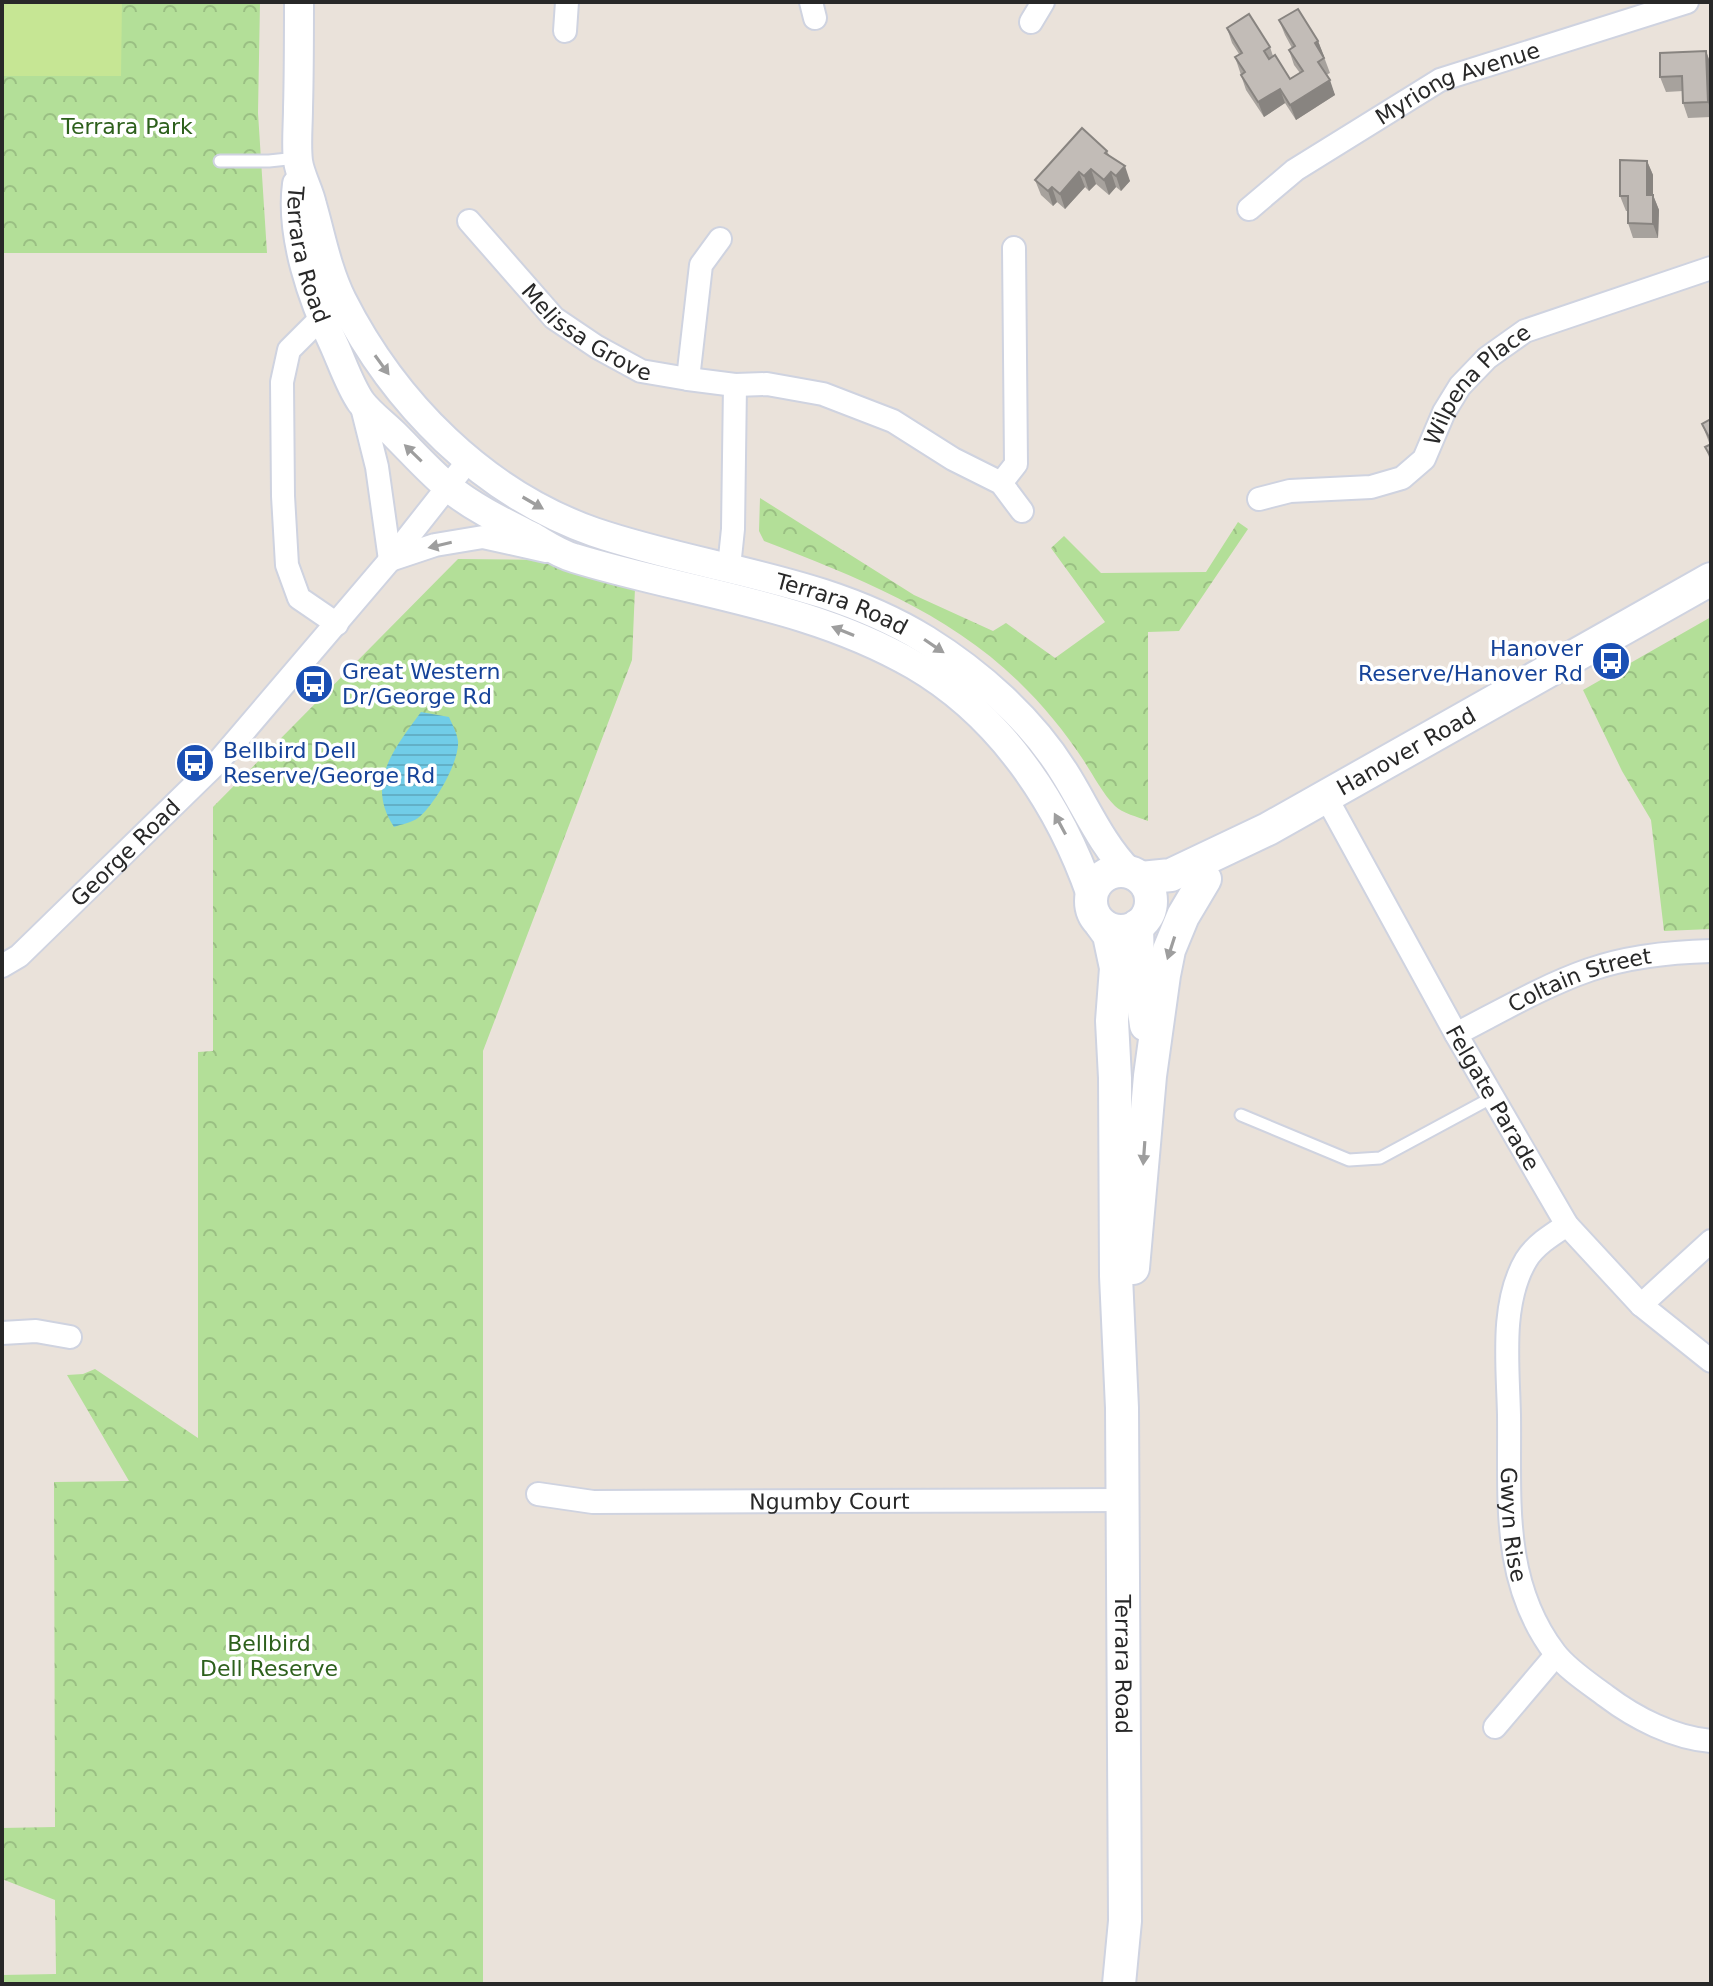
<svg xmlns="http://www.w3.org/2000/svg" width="1713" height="1986" font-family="'DejaVu Sans',sans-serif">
<defs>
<pattern id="forest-crowns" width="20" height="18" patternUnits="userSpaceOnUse" patternTransform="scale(2)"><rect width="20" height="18" fill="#b3df98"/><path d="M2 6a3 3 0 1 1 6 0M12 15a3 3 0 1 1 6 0" fill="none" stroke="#9abf83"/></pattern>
<pattern id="water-rules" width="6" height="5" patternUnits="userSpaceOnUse" patternTransform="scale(2)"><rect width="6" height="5" fill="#71cde8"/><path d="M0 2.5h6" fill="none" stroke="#62b0c7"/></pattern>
</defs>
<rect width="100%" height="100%" fill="#eae2da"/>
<g fill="url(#forest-crowns)">
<path d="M2,2H260L258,113L267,253H2Z"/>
<path d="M760,498L914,595L993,631L1006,623L1055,658L1105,622L1051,548L1064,536L1101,573L1206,572L1238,522L1248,529L1179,631L1148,632V821C1138,817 1122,813 1115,806C1103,794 1093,775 1084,761C1065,732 1043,705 1018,681C947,612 854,576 764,541L759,531Z"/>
<path d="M458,559L550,560L635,588L632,660L483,1051V1984H2V1975L56,1974L55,1900L2,1879V1828L55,1827L54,1482L129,1481L67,1375L83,1374L95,1369L198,1438V1052L213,1051V807Z"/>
<path d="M1711,617V929L1664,931L1651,820L1622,771L1583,690Z"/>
</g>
<path fill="#c6e694" d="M2,2H122L121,76H2Z"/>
<path fill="url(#water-rules)" d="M421,712L449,717C452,724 457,733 458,741C460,761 434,806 418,818C411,823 402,824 394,827C365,783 394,749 421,712Z"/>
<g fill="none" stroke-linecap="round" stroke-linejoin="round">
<g stroke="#cfd3e0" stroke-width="15">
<g id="service">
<path d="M220,161H269L297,158"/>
<path d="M1241,1115L1349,1160L1380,1158L1493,1097"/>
</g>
</g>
<g stroke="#cfd3e0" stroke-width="26">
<g id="minor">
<path d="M811,2L815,18"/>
<path d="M1031,22L1043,2"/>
<path d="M565,31L567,2"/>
<path id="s1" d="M1249,209L1295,170L1440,80L1687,2"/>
<path id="s2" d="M469,221L554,318L597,347L641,371L688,379L735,385L767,384L823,394L893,421L953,459L1001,483L1022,511"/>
<path d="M321,318L289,350L282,382L283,496L287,565L299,598L337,624"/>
<path d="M688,379L701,265L720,239"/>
<path d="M361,403L377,467L390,560"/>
<path d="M1001,483L1016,464L1014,248"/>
<path id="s3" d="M1259,499L1290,491L1371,487L1402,478L1424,459L1444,412L1460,386L1487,358L1525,331L1711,268"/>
<path d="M390,560L435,545L483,537L546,551"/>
<path d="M729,567L733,529L735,385"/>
<path id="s4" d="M1326,797L1456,1034L1567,1225L1641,1305L1711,1361"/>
<path id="s5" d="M2,966L19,956L217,763L390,560L468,461"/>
<path id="s6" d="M1456,1034C1499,1012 1543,986 1589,970C1629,956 1670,952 1711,951"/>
<path id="s7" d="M1567,1225C1553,1234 1535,1245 1526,1260C1500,1304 1508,1366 1509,1415C1510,1499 1501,1582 1555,1653C1568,1670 1590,1684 1606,1696C1635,1718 1674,1738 1711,1741"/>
<path d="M1641,1305L1711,1241"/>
<path d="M2,1333L36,1331L70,1337"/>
<path id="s8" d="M538,1494L593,1502L1122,1500"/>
<path d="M1495,1727L1556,1655"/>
</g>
</g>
<g stroke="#cfd3e0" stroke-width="32">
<g id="tertiary">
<path id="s9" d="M299,2C299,37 299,73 298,108C298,125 296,144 298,161C300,176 309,190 312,205C321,236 327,270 342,300C394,403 483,493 594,532C705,570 824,577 926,640C979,673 1031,719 1064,772C1085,805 1101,844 1129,872"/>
<path id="s10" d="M297,184C290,236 313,301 335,347C343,365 350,386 361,402C370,414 385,425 396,436C413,453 429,471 448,487C472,507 503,522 531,536C545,544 559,554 574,558C688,593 809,604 914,665C1000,715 1059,803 1091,895"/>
</g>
</g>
<g stroke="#cfd3e0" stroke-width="36">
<g id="secondary">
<circle cx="1121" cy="901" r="30"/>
<path id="s11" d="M1141,878L1171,875L1268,829L1711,579"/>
<path id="s12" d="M1101,924L1109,935L1116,968L1112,1021L1115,1078L1116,1276L1122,1408L1125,1921L1119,1984"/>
<path d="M1137,926L1138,967L1146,1025"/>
<path d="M1133,1268L1150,1076L1164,975L1169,950L1183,916L1205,879"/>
</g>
</g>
<use href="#service" stroke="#fff" stroke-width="11"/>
<use href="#minor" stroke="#fff" stroke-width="22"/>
<use href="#tertiary" stroke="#fff" stroke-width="28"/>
<use href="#secondary" stroke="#fff" stroke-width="32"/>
</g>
<g fill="#a7a29d">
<path d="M1279,20L1318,41L1330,73L1326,75L1335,95L1296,120L1285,103L1264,117L1246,90L1235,57L1239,54L1232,43L1227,28L1270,47L1273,56L1290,79L1300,73L1294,65L1289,50L1292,48L1285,35Z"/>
<path d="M1706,51L1711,65V117L1688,118L1683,103V91L1666,92L1660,77Z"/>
<path d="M1107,151L1109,155L1130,181L1121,191L1116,187L1109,195L1096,184L1089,191L1085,187L1065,209L1057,202L1053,206L1041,195L1035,180Z"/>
<path d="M1647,161L1653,175V195L1659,210L1658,238H1633L1628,223V211H1626L1620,196Z"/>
<path d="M1711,419V462L1705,447L1710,445L1702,424Z"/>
</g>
<g fill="#888480">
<path d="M1318,41L1324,56L1320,58L1315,43Z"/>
<path d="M1706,51L1711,65V111L1708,102Z"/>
<path d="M1330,80L1335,95L1296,120L1290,105Z"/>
<path d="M1280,89L1285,103L1264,117L1258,102Z"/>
<path d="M1647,161L1653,175V210L1647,195Z"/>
<path d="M1125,166L1130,181L1121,191L1116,176Z"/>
<path d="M1091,169L1096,184L1089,191L1084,176Z"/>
<path d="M1079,172L1085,187L1065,209L1060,194Z"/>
<path d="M1111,172L1116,187L1109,195L1104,180Z"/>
<path d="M1052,187L1057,202L1053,206L1048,191Z"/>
<path d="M1653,195L1659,210L1658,238L1653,224Z"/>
</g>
<g fill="#c2bcb7" stroke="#888480" stroke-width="2">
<path d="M1298,9L1318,41L1315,43L1324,58L1318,62L1330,80L1290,105L1280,89L1258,102L1241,75L1245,72L1235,57L1242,53L1227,28L1249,14L1270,47L1264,51L1269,59L1275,55L1290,79L1303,71L1289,50L1295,46L1279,20Z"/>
<path d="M1706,51L1708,102L1683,103L1682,76L1660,77V53Z"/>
<path d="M1082,128L1107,151L1105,153L1125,166L1116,176L1111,172L1104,180L1091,169L1084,176L1079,172L1060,194L1052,187L1048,191L1035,180Z"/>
<path d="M1620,160L1647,161V195H1653V224L1628,223V196H1620Z"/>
<path d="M1711,419V441L1702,424Z"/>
<path d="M1711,444V457L1705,447Z"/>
</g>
<defs><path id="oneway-solid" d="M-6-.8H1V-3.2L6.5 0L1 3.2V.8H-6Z" transform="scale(2)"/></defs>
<g fill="#9e9e9e">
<use href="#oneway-solid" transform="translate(382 365) rotate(54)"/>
<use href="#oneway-solid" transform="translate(413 453) rotate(-136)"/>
<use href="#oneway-solid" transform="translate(533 503) rotate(30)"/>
<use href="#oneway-solid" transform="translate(440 545) rotate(167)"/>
<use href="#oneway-solid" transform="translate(843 631) rotate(-158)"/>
<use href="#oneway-solid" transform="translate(934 646) rotate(34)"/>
<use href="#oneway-solid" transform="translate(1060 824) rotate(-118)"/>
<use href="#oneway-solid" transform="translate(1171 948) rotate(108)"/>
<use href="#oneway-solid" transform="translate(1144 1153) rotate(94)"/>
</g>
<defs>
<g id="bus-disc" transform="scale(2)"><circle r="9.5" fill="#1a4fb4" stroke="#fff"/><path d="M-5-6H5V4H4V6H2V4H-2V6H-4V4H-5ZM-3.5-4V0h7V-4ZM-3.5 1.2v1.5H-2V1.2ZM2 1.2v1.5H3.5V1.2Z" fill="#fff"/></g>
</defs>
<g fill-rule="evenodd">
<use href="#bus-disc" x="1611" y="661"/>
<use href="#bus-disc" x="314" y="684"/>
<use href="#bus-disc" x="195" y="763"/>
</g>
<g text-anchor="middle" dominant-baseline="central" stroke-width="7" stroke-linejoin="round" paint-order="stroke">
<g font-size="22" fill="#282828" stroke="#fff">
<text stroke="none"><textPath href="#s1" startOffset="246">Myriong Avenue</textPath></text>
<text stroke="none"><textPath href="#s10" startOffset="72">Terrara Road</textPath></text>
<text stroke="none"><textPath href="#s2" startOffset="164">Melissa Grove</textPath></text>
<text stroke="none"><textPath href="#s3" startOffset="268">Wilpena Place</textPath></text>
<text stroke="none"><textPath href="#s9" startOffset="914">Terrara Road</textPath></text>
<text stroke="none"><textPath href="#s11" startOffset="296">Hanover Road</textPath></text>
<text stroke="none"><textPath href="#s5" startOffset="168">George Road</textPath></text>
<text stroke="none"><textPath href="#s6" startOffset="136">Coltain Street</textPath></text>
<text stroke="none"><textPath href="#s4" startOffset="344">Felgate Parade</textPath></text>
<text stroke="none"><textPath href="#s8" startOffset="292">Ngumby Court</textPath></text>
<text stroke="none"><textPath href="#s7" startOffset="322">Gwyn Rise</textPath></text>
<text stroke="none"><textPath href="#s12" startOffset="744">Terrara Road</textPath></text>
</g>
<g font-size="22" fill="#2d601c" stroke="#fff">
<text x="127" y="126">Terrara Park</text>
<text x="269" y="1643">Bellbird<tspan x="269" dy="25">Dell Reserve</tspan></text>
</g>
<g font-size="22" fill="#164399" stroke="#fff" text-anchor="start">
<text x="1583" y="648" text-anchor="end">Hanover<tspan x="1583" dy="25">Reserve/Hanover Rd</tspan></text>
<text x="342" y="671">Great Western<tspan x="342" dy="25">Dr/George Rd</tspan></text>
<text x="223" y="750">Bellbird Dell<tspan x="223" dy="25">Reserve/George Rd</tspan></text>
</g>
</g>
<rect width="1713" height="1986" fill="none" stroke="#282828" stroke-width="8"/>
</svg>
